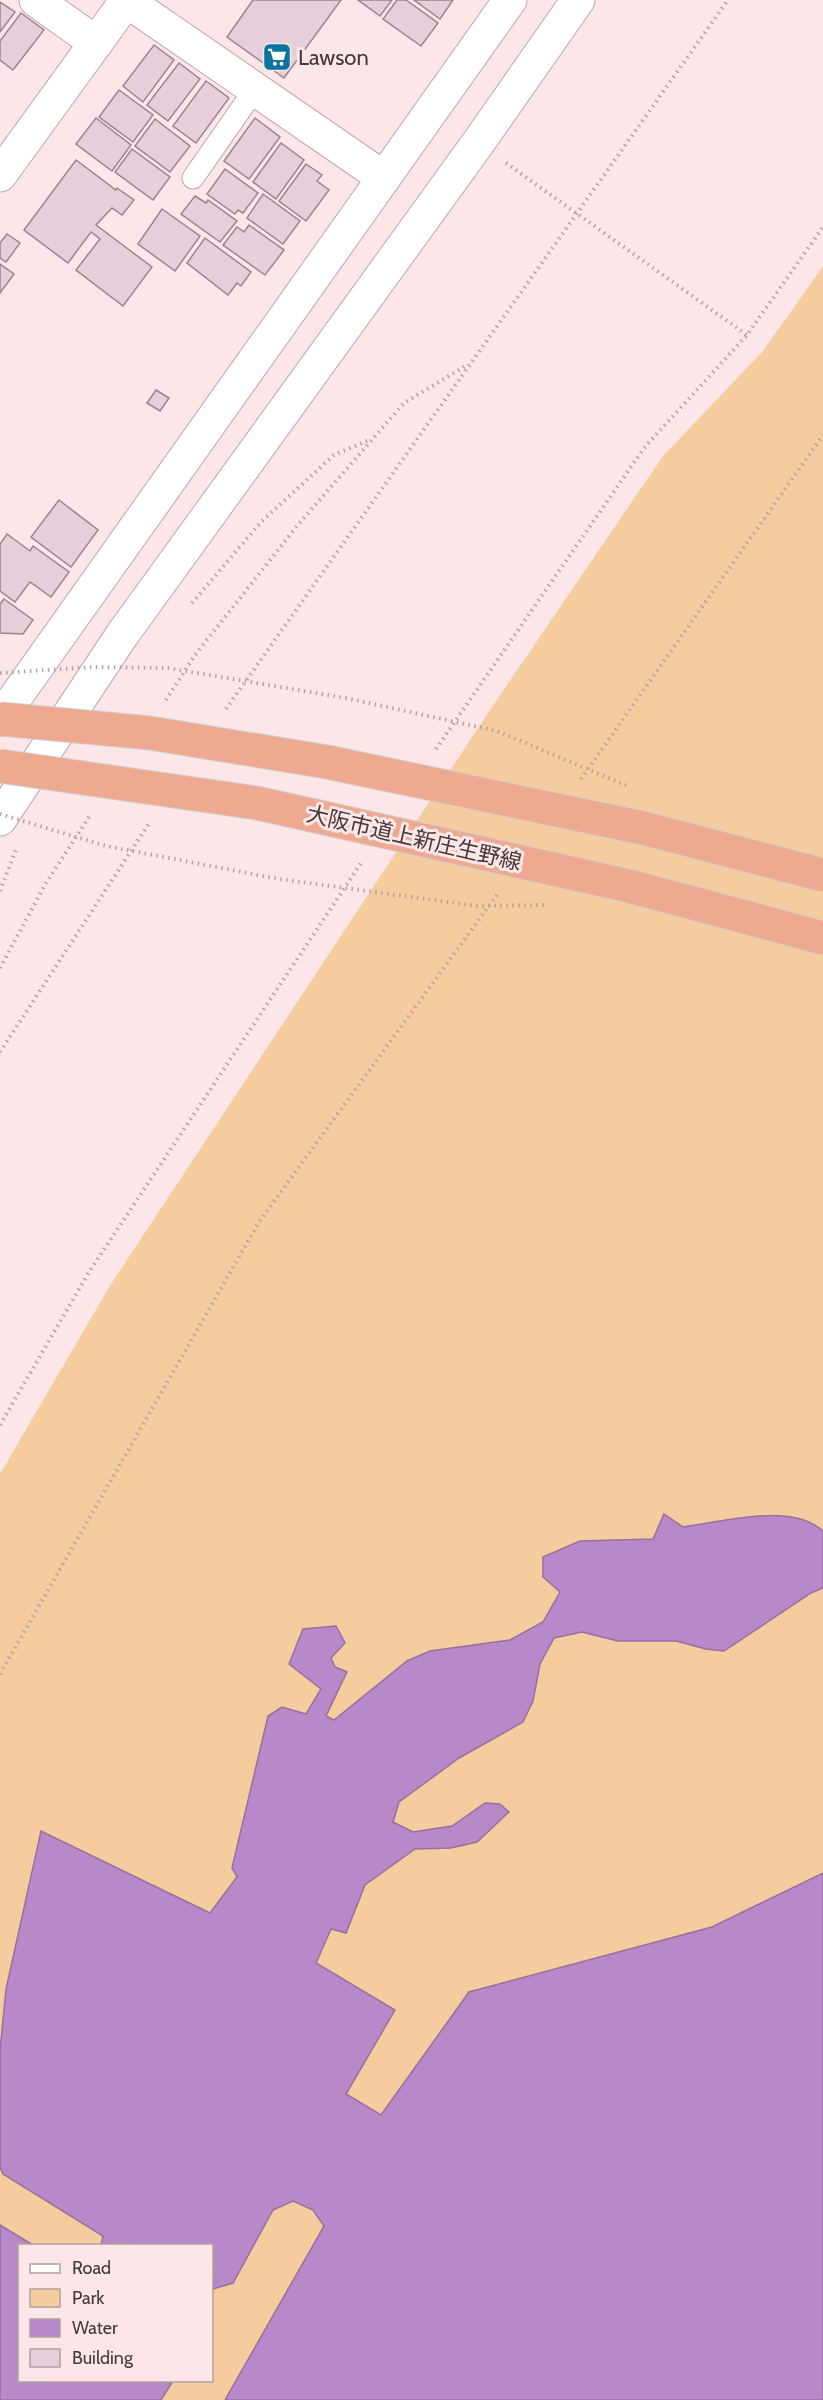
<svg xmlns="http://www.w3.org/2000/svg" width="823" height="2400" font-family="Cabin,'Noto Sans JP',sans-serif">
<rect width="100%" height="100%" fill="#fde6e7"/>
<g fill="#f5cc9e">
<path d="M823,266V1531L814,1523L777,1515L683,1527L653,1539L580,1541L560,1592L543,1622L510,1640L430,1651L407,1661L334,1720L326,1717L335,1667L330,1658L335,1626L321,1689L306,1714L282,1707L268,1716L232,1868L237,1877L210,1913L41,1832L6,1989L0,2051V1474L111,1284L490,710L663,456L763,351Z"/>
<path d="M823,1588V1873L712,1927L469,1992L381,2115L346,2094L315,1963L331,1929L346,1932L364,1885L415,1849L451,1848L485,1803L452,1826L412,1832L393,1822L399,1802L459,1758L522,1722L533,1701L540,1664L554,1638L582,1632L618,1641H676L706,1649Z"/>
<path d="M0,2167L4,2175L104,2236L101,2245H33L0,2225Z"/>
<path d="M293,2201L313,2210L324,2226L225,2400H161L173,2381L212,2380V2288L233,2283L273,2210Z"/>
</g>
<g fill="#b988c9" stroke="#96709e" stroke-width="1.5">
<path d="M664,1514L683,1527C722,1522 791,1502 823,1531V1588L811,1593L724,1651L706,1649L676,1641H618L582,1632L554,1638L540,1664L533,1701L523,1722L459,1758L399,1802L393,1822L413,1832L452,1826L485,1803L500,1804L509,1812L477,1842L451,1848L415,1849L365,1885L346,1933L331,1929L316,1963L395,2010L346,2094L381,2115L469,1992L712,1927L823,1873V2400H225L324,2226L313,2210L293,2201L273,2210L233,2283L213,2289L212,2246L101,2245L103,2236L3,2174L0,2167V2051L6,1989L41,1831L210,1913L237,1877L232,1868L268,1716L282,1707L306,1714L321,1689L289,1664L303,1629L336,1626L345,1643L331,1658L335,1667L347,1672L326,1716L334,1720L407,1661L430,1651L510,1640L543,1622L560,1592L543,1577V1557L580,1541L653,1539Z"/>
<path d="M0,2225L33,2245L20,2246V2380L173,2381L161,2400H0Z"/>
</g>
<g fill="#e7cedb" stroke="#9b8490" stroke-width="1.5">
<path d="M253,0H341L284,78L227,37Z"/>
<path d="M358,0H392L380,16Z"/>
<path d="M397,0H406L438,23L421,46L383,19Z"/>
<path d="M414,0H453L440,19Z"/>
<path d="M0,2L15,12L0,32Z"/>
<path d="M21,13L44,30L13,70L0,60V41Z"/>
<path d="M154,45L174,60L143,102L123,86Z"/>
<path d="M179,63L200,79L168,121L147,105Z"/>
<path d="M206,81L229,98L196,143L173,126Z"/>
<path d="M119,90L153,115L133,142L99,117Z"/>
<path d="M96,118L131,145L112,171L76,144Z"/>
<path d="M255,118L280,137L249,179L224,161Z"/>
<path d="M155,119L190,146L170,172L135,146Z"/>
<path d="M281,143L304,160L276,199L253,182Z"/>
<path d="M132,149L170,177L153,200L115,172Z"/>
<path d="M76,160L116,190L117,188L134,200L122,215L112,208L96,225L152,267L123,306L76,270L100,239L91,232L68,263L24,230Z"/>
<path d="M306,164L322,175L317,181L329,190L306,221L279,201Z"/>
<path d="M225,169L258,193L243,213L238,210L235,214L207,194Z"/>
<path d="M263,194L300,221L283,244L247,218Z"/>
<path d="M195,196L206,203L208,200L237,221L220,242L181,214Z"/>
<path d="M162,209L200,236L175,271L138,244Z"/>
<path d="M249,225L284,250L265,275L223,245L237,227L244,232Z"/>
<path d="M7,234L20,243L6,262L0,258V243Z"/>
<path d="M205,238L251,272L241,286L237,283L228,295L187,263Z"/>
<path d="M0,264L14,274L0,293Z"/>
<path d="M156,390L169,398L160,411L147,403Z"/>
<path d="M59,500L98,530L71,567L31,537Z"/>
<path d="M7,534L30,551L33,546L69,572L51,597L30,582L15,602L0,591V544Z"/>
<path d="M4,599L33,620L23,634L0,633V604Z"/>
</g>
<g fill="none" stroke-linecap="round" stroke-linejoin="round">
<g stroke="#c1a6a7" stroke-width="23">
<path id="service" d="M193,178L255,89"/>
</g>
<g stroke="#c1a6a7" stroke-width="35">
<g id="minor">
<path d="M36,0L96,43"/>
<path d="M127,1L384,178"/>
<path d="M0,719L510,0"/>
</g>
</g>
<g stroke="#c1a6a7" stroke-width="35">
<g id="tertiary">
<path d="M0,175L127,0"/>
<path d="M0,819L122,635L478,143L578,0"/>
</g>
</g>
<g stroke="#b5a2a3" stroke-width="4" stroke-dasharray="1.5 4.5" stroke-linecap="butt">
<path d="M506,163L747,335"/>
<path d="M192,603L261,522L334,455L369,440"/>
<path d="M166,700L195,655L297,526L404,403L467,365"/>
<path d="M226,709L728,0"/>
<path d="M436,749L644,448L747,335L823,227"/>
<path d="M581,779L823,435"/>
<path d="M0,891L16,850"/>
<path d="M0,968L46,883L91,814"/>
<path d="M0,1052L150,822"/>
<path d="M0,1425L89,1272L361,863"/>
<path d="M0,1674L259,1222L499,892"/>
</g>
<use href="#service" stroke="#fff" stroke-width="21"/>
<use href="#minor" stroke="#fff" stroke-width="33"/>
<use href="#tertiary" stroke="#fff" stroke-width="33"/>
<g stroke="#d2cfcf" stroke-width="35" stroke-linecap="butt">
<g id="primary-bridge">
<path d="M0,719L150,733L327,762L643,828L823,875"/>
<path d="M0,766L257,803L629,886L823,938"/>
</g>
</g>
<g stroke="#b5a2a3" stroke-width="4" stroke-dasharray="1.5 4.5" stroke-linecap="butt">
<path d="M0,673L94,667L167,668L346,698L497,731L630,787"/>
<path d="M0,814L106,846L279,879L478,906L545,905"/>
</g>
<use href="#primary-bridge" stroke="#edaa90" stroke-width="33"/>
</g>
<defs>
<g id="supermarket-square" transform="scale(1.5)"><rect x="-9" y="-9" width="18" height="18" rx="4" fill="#0975a0" stroke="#fde6e7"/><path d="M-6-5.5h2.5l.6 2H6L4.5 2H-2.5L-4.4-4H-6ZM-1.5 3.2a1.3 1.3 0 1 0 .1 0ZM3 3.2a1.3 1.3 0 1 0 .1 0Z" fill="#fff"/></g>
</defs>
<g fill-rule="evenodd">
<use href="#supermarket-square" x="277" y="57"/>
</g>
<g text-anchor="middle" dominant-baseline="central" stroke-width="6" stroke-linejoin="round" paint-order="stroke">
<g font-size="22" fill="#443839" stroke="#fde6e7" text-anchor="start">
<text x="298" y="57">Lawson</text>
</g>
<g font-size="22" fill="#443839" stroke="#fde6e7">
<text transform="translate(414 838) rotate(13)">大阪市道上新庄生野線</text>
</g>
</g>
<rect x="18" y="2244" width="195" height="138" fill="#fde6e7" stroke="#b3a0a1" stroke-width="1.5"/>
<rect x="30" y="2264" width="30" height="9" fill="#ffffff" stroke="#b3a0a1" stroke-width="1.5"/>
<text x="72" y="2274" font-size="18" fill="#443839">Road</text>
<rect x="30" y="2289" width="30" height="18" fill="#f5cc9e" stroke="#b3a0a1" stroke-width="1.5"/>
<text x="72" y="2304" font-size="18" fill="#443839">Park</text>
<rect x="30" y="2319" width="30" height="18" fill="#b988c9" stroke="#b3a0a1" stroke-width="1.5"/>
<text x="72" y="2334" font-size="18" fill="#443839">Water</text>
<rect x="30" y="2349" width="30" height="18" fill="#e7cedb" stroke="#b3a0a1" stroke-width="1.5"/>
<text x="72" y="2364" font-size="18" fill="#443839">Building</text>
</svg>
